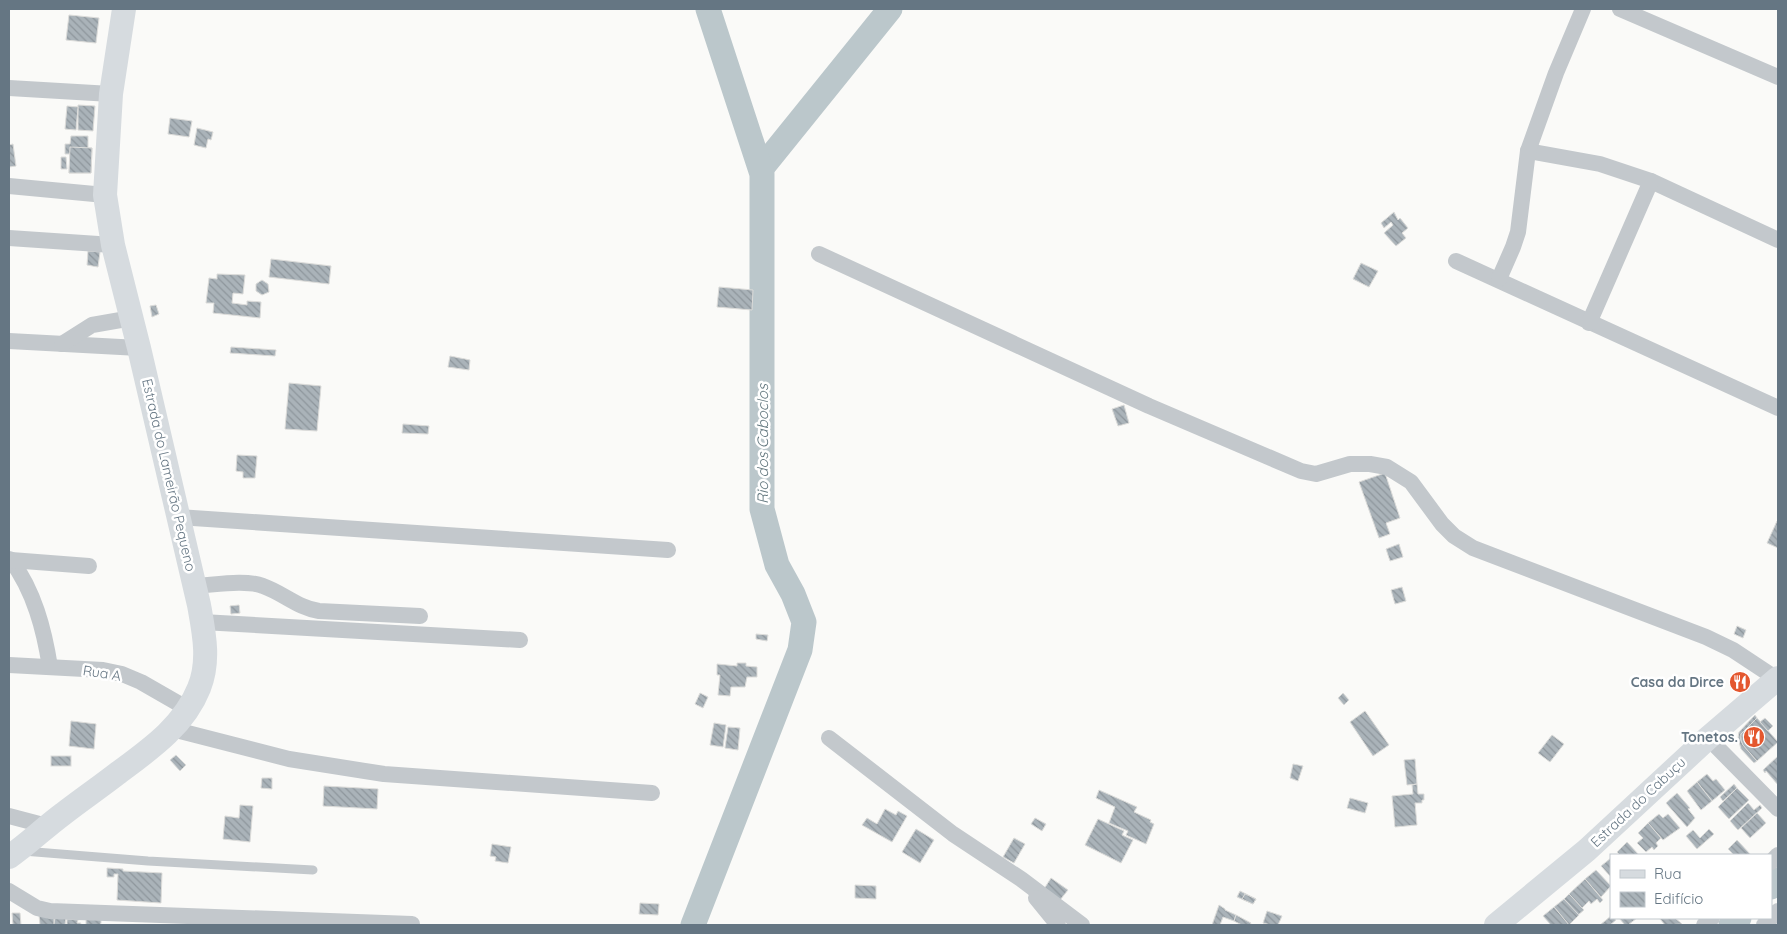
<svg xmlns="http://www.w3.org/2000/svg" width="1787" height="934" font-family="Quicksand,sans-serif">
<defs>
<pattern id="building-back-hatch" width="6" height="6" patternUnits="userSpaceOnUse" patternTransform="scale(1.25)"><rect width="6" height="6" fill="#aab3b9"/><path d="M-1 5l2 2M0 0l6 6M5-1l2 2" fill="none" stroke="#8e969c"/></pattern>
</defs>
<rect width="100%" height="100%" fill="#fafaf8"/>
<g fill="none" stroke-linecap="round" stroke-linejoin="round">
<g stroke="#bbc7cb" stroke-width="25">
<path d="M761,169L890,9"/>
<path d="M1771,887L1778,880"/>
<path d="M693,925L800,650L804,622L793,594L777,565L762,509V174L708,9"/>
<path d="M1731,925L1739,918"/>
</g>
</g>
<g fill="url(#building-back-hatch)" stroke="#dcdcda">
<path d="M69,15L99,18L96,43L66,40Z"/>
<path d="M78,105L95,106L93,131L78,130Z"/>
<path d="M67,106L78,107L76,130L65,129Z"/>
<path d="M170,118L192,121L189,137L168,134Z"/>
<path d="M197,128L213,132L211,140L208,139L206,148L194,145Z"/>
<path d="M71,136H88V148H92L91,173H69L70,154H65V144H70Z"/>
<path d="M13,144L16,166L9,167V145Z"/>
<path d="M70,147L92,148L91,173H69Z"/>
<path d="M61,157H66L67,169H61Z"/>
<path d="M1394,212L1398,220L1400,218L1408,228L1402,233L1406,238L1396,246L1384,233L1393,225L1391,222L1384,228L1381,223Z"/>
<path d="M88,251L100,252L98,267L87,265Z"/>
<path d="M271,259L331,266L329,284L269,277Z"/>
<path d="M1361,263L1378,271L1369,287L1353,279Z"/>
<path d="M217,274L245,275L243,294L233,293L232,303L247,305V301L261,302L260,318L213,313L214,303H206L209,278L217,279Z"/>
<path d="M262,280L268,284L269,292L262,295L256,291V284Z"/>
<path d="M719,287L753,290L752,310L717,307Z"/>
<path d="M156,305L159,314L152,317L150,306Z"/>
<path d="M231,347L276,350L275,356L230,353Z"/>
<path d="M450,356L470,360L469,370L448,367Z"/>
<path d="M289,383L321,386L317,431L285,429Z"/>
<path d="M1124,405L1129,423L1118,426L1112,409Z"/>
<path d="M403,424L429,426L428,434L402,433Z"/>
<path d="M237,455L257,456L255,478H243V472L236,471Z"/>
<path d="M1385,473L1400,518L1386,523L1390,534L1379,538L1359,482Z"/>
<path d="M1777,521H1778V548L1767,543Z"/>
<path d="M1399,544L1403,557L1390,561L1386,549Z"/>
<path d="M1402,587L1406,601L1395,604L1391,590Z"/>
<path d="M239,605L240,613L231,614L230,606Z"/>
<path d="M1737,626L1746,630L1743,638L1734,634Z"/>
<path d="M756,634L768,635L767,641L756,639Z"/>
<path d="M737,663H746V666L757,667V677H747L745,687H731L730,696L718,695L720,675H717V664L737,666Z"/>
<path d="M700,693L708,697L703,708L695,704Z"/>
<path d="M1343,693L1349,700L1344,705L1338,698Z"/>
<path d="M1365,711L1389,745L1373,756L1350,722Z"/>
<path d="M1755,715L1757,718L1741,734V740L1743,745L1757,761L1754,763L1741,749L1738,738L1739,732Z"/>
<path d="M1757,718L1778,742L1757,761L1743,745L1741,740V734Z"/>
<path d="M1765,718L1773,726L1768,731L1760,722Z"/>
<path d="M71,721L96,724L94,749L69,746Z"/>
<path d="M714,723L726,725L723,747L710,745Z"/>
<path d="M728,727L740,728L738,750L725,748Z"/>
<path d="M1552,735L1564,744L1550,762L1538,753Z"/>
<path d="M176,755L186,765L180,771L170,760Z"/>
<rect x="51" y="756" width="20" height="10"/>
<path d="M1778,756V785L1766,771L1765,773L1763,770Z"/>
<path d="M1415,759L1417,784L1407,785L1404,760Z"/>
<path d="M1293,764L1303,766L1298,781L1290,778Z"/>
<path d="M1707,774L1713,781L1716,779L1725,790L1712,801L1697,782Z"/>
<path d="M262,778H272V789L261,788Z"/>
<path d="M1697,782L1712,801L1701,810L1687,791Z"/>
<path d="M1417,784L1418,794H1424V800H1422V803H1415L1417,825L1395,827L1392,796L1413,794L1412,785Z"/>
<path d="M1734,784L1737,788L1723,801L1720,797Z"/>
<path d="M324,786L378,789L377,809L323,806Z"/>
<path d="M1737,788L1749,800L1729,819L1718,807Z"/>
<path d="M1099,790L1137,807L1134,812L1151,820L1150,822L1154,824L1146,844L1126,835L1128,831L1109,823L1115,807L1096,798Z"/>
<path d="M1677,793L1690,808L1688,809L1695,818L1687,827L1666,803Z"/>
<path d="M1350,798L1368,803L1365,813L1347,808Z"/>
<path d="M1748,803L1754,810L1760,805L1762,808L1738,830L1730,821Z"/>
<path d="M240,805L253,806L250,842L223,839L225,816L239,818Z"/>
<path d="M885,809L896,815L898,811L907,816L892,842L862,825L867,818L877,824Z"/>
<path d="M1757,813L1766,823L1750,838L1741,828Z"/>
<path d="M1659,814L1663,818L1668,814L1680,828L1663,840L1648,823Z"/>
<path d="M1035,818L1046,824L1042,831L1031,824Z"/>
<path d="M1098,819L1124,831L1122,835L1133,840L1121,863L1085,845Z"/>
<path d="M1648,823L1661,838L1656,843L1658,846L1654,850L1652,847L1646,852L1637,843L1643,838L1638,833Z"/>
<path d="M916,829L934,840L920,863L902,852Z"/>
<path d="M1709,829L1714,834L1697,849L1686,836L1693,830L1700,838Z"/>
<path d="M1014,838L1025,844L1014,863L1003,857Z"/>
<path d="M1737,840L1751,855H1734L1728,849Z"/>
<path d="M1627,842L1639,855H1620L1617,852Z"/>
<path d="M492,844L511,847L508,863L495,861L496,857L490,856Z"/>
<path d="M1611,858V877L1601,866Z"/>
<path d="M107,868L123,869V871L162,873L161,903L117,900L118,874H114V877H107Z"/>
<path d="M1596,870L1611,886L1601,897L1585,879Z"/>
<path d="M1051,878L1068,890L1060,900L1044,889Z"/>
<path d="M1585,879L1603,900L1600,903L1597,899L1591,904L1589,901L1582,908L1569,894Z"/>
<path d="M855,885L876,886V899L855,898Z"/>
<path d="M1240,891L1256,899L1253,904L1237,897Z"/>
<path d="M1245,894L1256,899L1253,904L1242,899Z"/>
<path d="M1569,894L1584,910L1578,915L1564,899Z"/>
<path d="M1564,899L1579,915L1569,925L1554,907Z"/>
<path d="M640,903L659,904L658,915L639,914Z"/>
<path d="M1219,905L1225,909V910L1236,915L1234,921L1223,917L1220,925H1212Z"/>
<path d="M1554,907L1569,925H1570H1551L1543,916Z"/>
<path d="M1267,911L1282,916L1278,925H1271L1263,923Z"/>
<path d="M12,913H20L21,925H13Z"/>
<path d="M39,915H54V925H40Z"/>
<path d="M1236,915L1251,923L1250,925H1242L1234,921Z"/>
<path d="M1611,916L1616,920L1610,925H1600Z"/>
<path d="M55,917H66L65,925H54Z"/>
<path d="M86,917L101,918V923L100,925H86Z"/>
<path d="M1619,918H1637L1628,925H1625Z"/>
<path d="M1661,918H1675L1682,924L1665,925L1660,919Z"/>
<path d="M67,919L78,920L77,923H81L80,925H67Z"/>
</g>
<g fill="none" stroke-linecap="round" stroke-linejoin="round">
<path stroke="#c3c8cc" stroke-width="9" d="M23,851L148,861L313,870"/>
<g stroke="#c3c8cc" stroke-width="16">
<path d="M1620,9L1778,77"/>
<path d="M9,88L111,94"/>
<path d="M1528,151L1600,164L1651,181L1778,240"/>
<path d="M9,186L105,195"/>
<path d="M9,238L113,245"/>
<path d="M819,254L1149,406L1301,471L1316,474L1350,464H1370L1387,467L1411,482L1442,524L1454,536L1473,548L1706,637L1733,650L1777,679"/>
<path d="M1456,261L1778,408"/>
<path d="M1499,279L1513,247L1518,232L1528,151L1556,73L1583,9"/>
<path d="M1589,323L1651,181"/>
<path d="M9,341L139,348"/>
<path d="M62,344L92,325L132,318"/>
<path d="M178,517L668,550"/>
<path d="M9,559L11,560C34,591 44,629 50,667"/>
<path d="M11,560L89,566"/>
<path d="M194,586C214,585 245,579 263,586C283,593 298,608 319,611L420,616"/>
<path d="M202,622L520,640"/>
<path d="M9,665L103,670L122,674L141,682L188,709"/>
<path d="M172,729L289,759L384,774L652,793"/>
<path d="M829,738L953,834L1021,879L1082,925"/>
<path d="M1708,738L1778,809"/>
<path d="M9,816L47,826"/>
<path d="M1771,862L1778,855"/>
<path d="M9,891L37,908L50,911L412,924"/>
<path d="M1036,898L1058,925"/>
<path d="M1704,925L1712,918"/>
<path d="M1764,925L1778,911"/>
</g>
<g stroke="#d6dbdf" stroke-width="24">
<path d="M9,857C28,844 44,828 63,814C81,800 100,787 118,773C149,750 184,726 199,688C210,661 204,633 199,605L139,348L113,245L105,195L111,94L124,9"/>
<path d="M1496,925L1587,850L1708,738L1778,678"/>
</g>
</g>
<defs>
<g id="restaurant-disc" transform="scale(1.125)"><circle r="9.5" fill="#e4572e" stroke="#fff"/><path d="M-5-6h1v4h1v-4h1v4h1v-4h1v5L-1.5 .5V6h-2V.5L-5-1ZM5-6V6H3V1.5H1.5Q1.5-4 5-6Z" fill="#fff"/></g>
</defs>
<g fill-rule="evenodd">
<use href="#restaurant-disc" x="1740" y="682"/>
<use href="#restaurant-disc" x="1754" y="737"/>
</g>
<g text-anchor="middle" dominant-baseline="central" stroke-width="5" stroke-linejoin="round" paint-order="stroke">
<g font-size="14" fill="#657683" stroke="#fff">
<text transform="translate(169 475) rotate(77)">Estrada do Lameirão Pequeno</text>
<text transform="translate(102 673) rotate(9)">Rua A</text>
<text transform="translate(1638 802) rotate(-43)">Estrada do Cabuçu</text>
</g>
<g font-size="14" font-weight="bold" fill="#657683" stroke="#fff" text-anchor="end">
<text x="1724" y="682">Casa da Dirce</text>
<text x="1738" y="737">Tonetos.</text>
</g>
<g font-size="15" font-style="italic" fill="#60757c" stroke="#fff">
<text transform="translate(762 444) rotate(-90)">Rio dos Caboclos</text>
</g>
</g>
<rect width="1787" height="934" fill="none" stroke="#657683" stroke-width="20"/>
<rect x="1610" y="854" width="162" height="65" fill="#ffffff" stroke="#c1c8cd"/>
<rect x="1620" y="870" width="25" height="8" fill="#d6dbdf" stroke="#c1c8cd"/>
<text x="1654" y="879" font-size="15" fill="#657683">Rua</text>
<rect x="1620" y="892" width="25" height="15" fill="url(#building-back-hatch)" stroke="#c1c8cd"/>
<text x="1654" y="904" font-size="15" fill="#657683">Edifício</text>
</svg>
